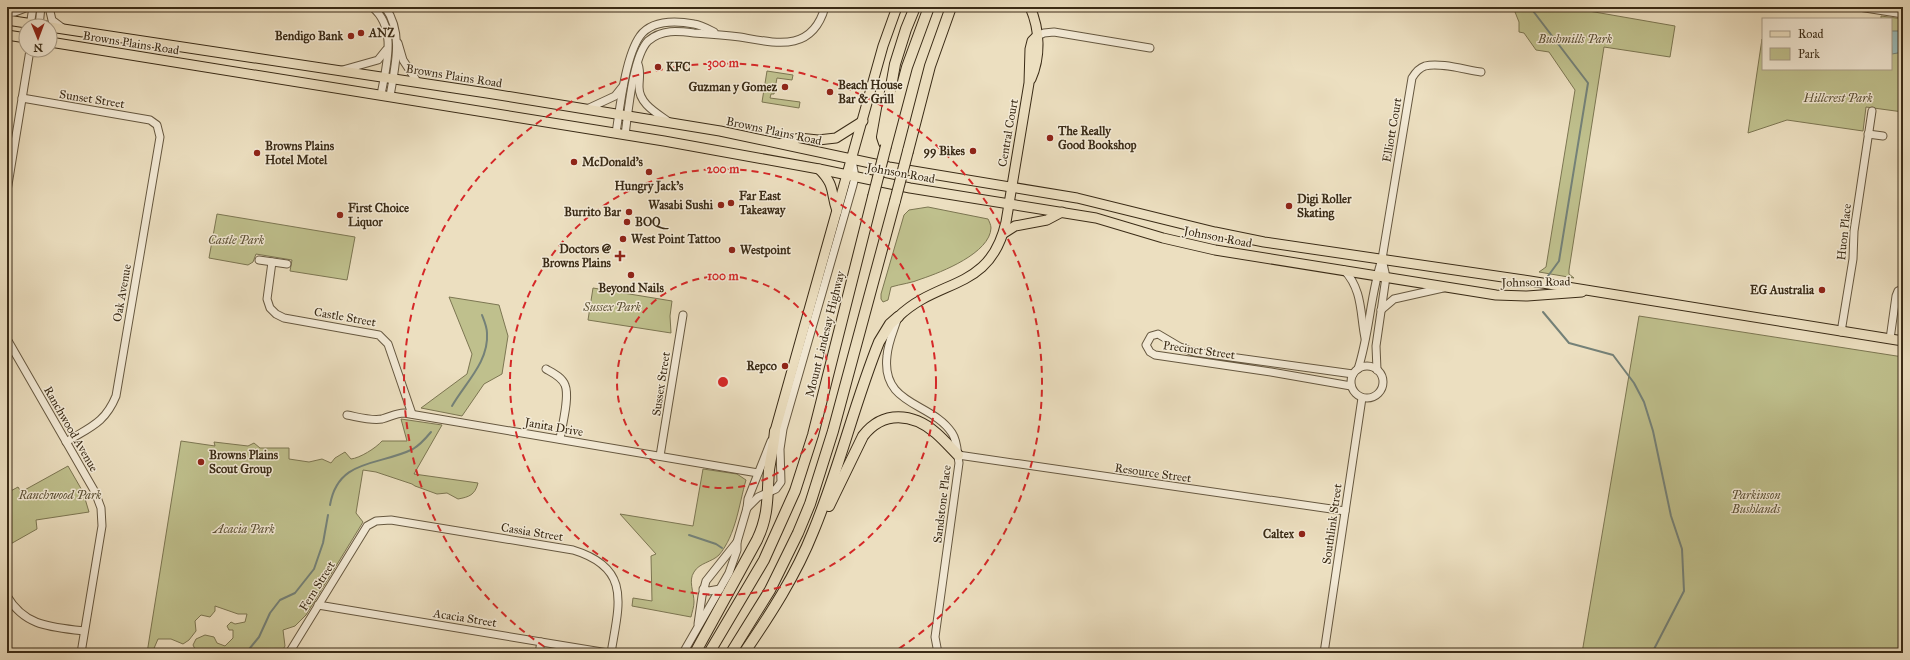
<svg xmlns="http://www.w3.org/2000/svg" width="1910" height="660" font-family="'IM FELL Great Primer',serif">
<rect width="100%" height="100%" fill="#ecdfc0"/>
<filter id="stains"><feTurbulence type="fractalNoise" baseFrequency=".005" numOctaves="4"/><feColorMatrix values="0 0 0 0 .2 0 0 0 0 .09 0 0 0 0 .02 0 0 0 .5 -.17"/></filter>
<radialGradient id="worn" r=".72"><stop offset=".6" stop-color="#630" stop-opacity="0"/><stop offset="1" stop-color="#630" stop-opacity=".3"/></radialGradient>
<g fill="#bfc08d" stroke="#7c7652">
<path d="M1513,7H1578L1583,10L1675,26L1670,57L1604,47L1569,270V274L1574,278L1539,272L1546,267L1575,90L1549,52L1536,50L1524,33L1519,32V22Z"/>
<path d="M1881,16L1903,19V112L1866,107L1863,131L1787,120L1748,133L1762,39L1763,69H1891V19H1881Z"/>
<path d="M767,71L793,75L792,80L777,78L774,94H771L770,98L800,102L799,108L762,102Z"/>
<path d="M928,207L988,219C989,221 991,225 991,228C990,253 942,272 921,279C912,283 901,284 891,287L888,300L883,302L881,299V294L904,215L909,210Z"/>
<path d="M217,214L355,237L347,280L290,271L292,260L256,254L253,262L248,265L209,258Z"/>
<path d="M593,288L672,301L670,316L671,333L588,320Z"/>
<path d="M449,297L499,305L508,336L502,374L484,384L462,416L421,408L467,374L472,354Z"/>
<path d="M1639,316L1903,357V653H1582Z"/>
<path d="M401,419L442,425L414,474L478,483C475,495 469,497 458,499L447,493L437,494L415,486L412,484L376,472L363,470L356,513L363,522L306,615L295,626L283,630L285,646L281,653H197L193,645L196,639L205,635L214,637L217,643L225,646L233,638V630H229L227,626L231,622L235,624L245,622L247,614H238L215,606V611L210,617L201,615L195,621L196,631L189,640L183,644L171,639H158L152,653H147L181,441L215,446L214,442L248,446L254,443L260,448H289V459L309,462L322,459L331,463L335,458L345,452L351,459C360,458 376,448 382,441H407Z"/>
<path d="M68,466L83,492L89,512L36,520L37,529L7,546V493L18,487L21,492Z"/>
<path d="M703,469L737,474L746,480C739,504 736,535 719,555C712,562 699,563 694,572C688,581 694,592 694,602C694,607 692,612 691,617L632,606L633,598L652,601L651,556L656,554L620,514L693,526Z"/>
</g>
<path fill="#9abbb9" stroke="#748178" d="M1891,31H1903V52L1892,54Z"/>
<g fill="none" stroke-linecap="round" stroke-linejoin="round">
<g stroke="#748178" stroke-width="2">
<path d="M1530,7L1588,83L1559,261L1548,276"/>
<path d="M1543,312L1569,343L1613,355L1634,383L1644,402L1653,431L1671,516L1682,549L1684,591L1652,653"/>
<path d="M452,406C465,383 489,362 487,333C487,327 484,320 482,315"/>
<path d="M330,505C338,458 379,466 413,449C420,445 426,438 431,432"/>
<path d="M689,535L716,544L722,548"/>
<path d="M246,653L259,637L270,613L280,600L295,593L314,569L323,543L328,515"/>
</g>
<g stroke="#665840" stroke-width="9">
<g id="minor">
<path d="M49,7L52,20L64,29"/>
<path d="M372,7C398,28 386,66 381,95"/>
<path d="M385,7C404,33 395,66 390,96"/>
<path d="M1859,7L1903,14"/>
<path d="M7,13L15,12L28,7"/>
<path d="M30,26L33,7"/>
<path d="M39,26L41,7"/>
<path d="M1037,36L1044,33L1054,32L1150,48"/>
<path d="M398,43L403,60L418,83"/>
<path d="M638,64C641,72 639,78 639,87C639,104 657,113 669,122"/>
<path d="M339,71L378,60L386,50"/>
<path d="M22,98L150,120L157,125L160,137L116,396C105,423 90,427 66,442"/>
<path d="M587,109L615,96L623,86"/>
<path d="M616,133C620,108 625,57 640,36C652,20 677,21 694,24C701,25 708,29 714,32"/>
<path d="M1868,134L1883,136"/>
<path d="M625,135C628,113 633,56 648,41C662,29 678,31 694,33C710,34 725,35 740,37C776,43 812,53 825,7"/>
<path d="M7,191L30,50"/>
<path d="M259,260L287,264"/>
<path d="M272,262L267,299L270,308L276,314L284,318L379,335L388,344L412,414"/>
<path d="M1344,270C1363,290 1360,314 1365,338"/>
<path d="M1381,310L1394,299L1443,288"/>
<path d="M898,317C894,330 888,342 887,356C881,406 932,402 952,433C958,442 957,453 959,463L935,637L938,653"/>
<path d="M1841,332L1853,259L1854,231L1872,111"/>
<path d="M7,339L95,492L101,508L102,526L81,653"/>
<path d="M1890,339L1896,296L1898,291L1903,289"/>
<circle cx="1367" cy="382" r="16"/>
<path d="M546,369C553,373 562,377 565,385C570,397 562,425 560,439"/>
<path d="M1358,369C1370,332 1370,295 1382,259L1412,78C1415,73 1419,68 1425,66C1440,62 1466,70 1481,72"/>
<path d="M1377,370L1376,346L1386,277L1382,259"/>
<path d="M1351,386L1271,372L1155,355L1150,352L1146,345L1151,336L1158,334L1180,347L1194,352L1353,374"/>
<path d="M347,415C358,417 371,421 382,419C390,417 396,413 404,413L758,473"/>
<path d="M958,455L1345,511"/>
<path d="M660,456L683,315"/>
<path d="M747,508L758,497L776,489L781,482L780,449L783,429L853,185L855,177L852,160"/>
<path d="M703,589L709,591L720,589"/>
<path d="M7,596C25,627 52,627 84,631"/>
<path d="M318,605L608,653"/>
<path d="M698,624L702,596L706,581L737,542"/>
<path d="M289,653L367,526L376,521L391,520L573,550C632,568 619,604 611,653"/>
<path d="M539,653L541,642"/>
<path d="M683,653L729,573L737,550V542L747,508L748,499L771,441"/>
<path d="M1324,653L1362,398"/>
</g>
</g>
<g stroke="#3a2b16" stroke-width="11">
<g id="major">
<path d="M1030,7C1040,30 1041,56 1031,79"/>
<path d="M7,20L46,26"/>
<path d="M50,27L487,93L720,131L889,167L1077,198L1215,232L1264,242L1530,281L1903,341"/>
<path d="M7,35L26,38"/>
<path d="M50,42L664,141L819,169L910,188L1096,218L1163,238L1215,250L1496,295L1527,296L1582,292"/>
<path d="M782,143L799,138L818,140L836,138L863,121"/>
<path d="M819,169C836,186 830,192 837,211"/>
<path d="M1004,233L1015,226L1047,220L1062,212"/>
<path d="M898,317C939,277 990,292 1006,222L1029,83L1030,49L1032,41L1037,36"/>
<path d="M775,431L883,46L897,7"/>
</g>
</g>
<g stroke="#3a2b16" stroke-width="12">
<g id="highway">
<path d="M884,143L882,137L895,64L906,29L915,7"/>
<path d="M886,146L907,67L929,7"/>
<path d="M908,151L930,66L951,7"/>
<path d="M829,506L863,436C883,410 913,413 936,433C944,440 951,448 958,455"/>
<path d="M695,653L757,540C769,515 767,497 769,470C771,457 774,444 775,431"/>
<path d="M709,653L764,560L795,491L813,435L873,197"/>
<path d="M731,653L770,590L798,533L810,504L833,431L895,201"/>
<path d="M744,653C770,615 796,575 813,532C839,470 854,404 879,342L890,324L898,317"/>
</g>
</g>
<use href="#minor" stroke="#f3ead6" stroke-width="7"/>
<use href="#major" stroke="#ecdfc0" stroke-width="9"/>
<use href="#highway" stroke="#ecdfc0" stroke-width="10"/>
<g stroke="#3a2b16" stroke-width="12" stroke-linecap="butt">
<g id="highway-bridge">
<path d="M873,197L886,146"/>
<path d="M895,201L908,151"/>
</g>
</g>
<use href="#highway-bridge" stroke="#ecdfc0" stroke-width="10"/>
</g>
<g fill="none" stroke="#d62828" stroke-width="2" stroke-dasharray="7 5">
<circle cx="723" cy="382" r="106"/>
<circle cx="723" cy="382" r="213"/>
<path d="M554 653A319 319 0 1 1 892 653"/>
</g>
<g fill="#8f2418" stroke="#f3ead6" stroke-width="1.5">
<circle cx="361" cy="33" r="4"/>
<circle cx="351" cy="36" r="4"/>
<circle cx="658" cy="67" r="4"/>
<circle cx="785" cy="87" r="4"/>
<circle cx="830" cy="92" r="4"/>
<circle cx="1050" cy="138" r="4"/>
<circle cx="973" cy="151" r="4"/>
<circle cx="257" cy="153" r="4"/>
<circle cx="574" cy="162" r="4"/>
<circle cx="649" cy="172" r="4"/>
<circle cx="731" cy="203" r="4"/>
<circle cx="721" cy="205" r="4"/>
<circle cx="1289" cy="206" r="4"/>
<circle cx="629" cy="212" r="4"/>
<circle cx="340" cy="215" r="4"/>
<circle cx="627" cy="222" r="4"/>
<circle cx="623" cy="239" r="4"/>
<circle cx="732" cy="250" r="4"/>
<path d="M618 250h4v4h4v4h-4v4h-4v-4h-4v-4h4z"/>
<circle cx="631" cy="275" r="4"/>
<circle cx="1822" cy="290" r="4"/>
<circle cx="785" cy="366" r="4"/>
<circle cx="201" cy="462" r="4"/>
<circle cx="1302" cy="534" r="4"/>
</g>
<g text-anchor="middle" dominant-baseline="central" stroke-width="3" stroke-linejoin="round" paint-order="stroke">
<g font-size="12" font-weight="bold" fill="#3a2b16" stroke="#f3ead6" text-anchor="start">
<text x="369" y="33">ANZ</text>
<text x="343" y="36" text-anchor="end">Bendigo Bank</text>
<text x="666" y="67">KFC</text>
<text x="838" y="85">Beach House<tspan x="838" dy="14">Bar &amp; Grill</tspan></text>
<text x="777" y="87" text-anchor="end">Guzman y Gomez</text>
<text x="1058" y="131">The Really<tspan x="1058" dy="14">Good Bookshop</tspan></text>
<text x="265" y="146">Browns Plains<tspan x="265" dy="14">Hotel Motel</tspan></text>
<text x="965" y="151" text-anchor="end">99 Bikes</text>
<text x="582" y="162">McDonald's</text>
<text x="649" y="186" text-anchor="middle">Hungry Jack's</text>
<text x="739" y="196">Far East<tspan x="739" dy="14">Takeaway</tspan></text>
<text x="1297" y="199">Digi Roller<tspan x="1297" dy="14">Skating</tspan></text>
<text x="713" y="205" text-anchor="end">Wasabi Sushi</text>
<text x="348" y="208">First Choice<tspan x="348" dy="14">Liquor</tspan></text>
<text x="621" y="212" text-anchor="end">Burrito Bar</text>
<text x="635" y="222">BOQ</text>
<text x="631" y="239">West Point Tattoo</text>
<text x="611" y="249" text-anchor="end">Doctors @<tspan x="611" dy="14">Browns Plains</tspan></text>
<text x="740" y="250">Westpoint</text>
<text x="631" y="288" text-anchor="middle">Beyond Nails</text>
<text x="1814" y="290" text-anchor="end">EG Australia</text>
<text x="777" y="366" text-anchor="end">Repco</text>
<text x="209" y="455">Browns Plains<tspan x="209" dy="14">Scout Group</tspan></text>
<text x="1294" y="534" text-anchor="end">Caltex</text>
</g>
<g font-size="12" font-style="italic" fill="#5b5034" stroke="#f3ead6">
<text x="1575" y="39">Bushmills Park</text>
<text x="1838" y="98">Hillcrest Park</text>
<text x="236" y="240">Castle Park</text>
<text x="612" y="307">Sussex Park</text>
<text x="60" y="495">Ranchwood Park</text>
<text x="1756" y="495">Parkinson<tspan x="1756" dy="14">Bushlands</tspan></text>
<text x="244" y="529">Acacia Park</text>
</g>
<g font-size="12" fill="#3a2b16" stroke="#f3ead6">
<text transform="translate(131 43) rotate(9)">Browns Plains Road</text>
<text transform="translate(454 76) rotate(9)">Browns Plains Road</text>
<text transform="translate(92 99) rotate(9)">Sunset Street</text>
<text transform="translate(1392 130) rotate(-80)">Elliott Court</text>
<text transform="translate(774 131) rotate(12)">Browns Plains Road</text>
<text transform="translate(1008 133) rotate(-80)">Central Court</text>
<text transform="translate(901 173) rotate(10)">Johnson Road</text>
<text transform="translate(1844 232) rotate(-84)">Huon Place</text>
<text transform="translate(1218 237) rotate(11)">Johnson Road</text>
<text transform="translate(1536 282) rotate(-1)">Johnson Road</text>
<text transform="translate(122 293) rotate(-80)">Oak Avenue</text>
<text transform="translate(345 317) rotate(10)">Castle Street</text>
<text transform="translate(825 334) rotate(-76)">Mount Lindesay Highway</text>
<text transform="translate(1199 350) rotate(8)">Precinct Street</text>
<text transform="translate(661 384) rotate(-81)">Sussex Street</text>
<text transform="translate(554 427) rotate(10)">Janita Drive</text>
<text transform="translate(71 429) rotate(60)">Ranchwood Avenue</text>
<text transform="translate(1153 473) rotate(8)">Resource Street</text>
<text transform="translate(942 504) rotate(-83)">Sandstone Place</text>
<text transform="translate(1332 524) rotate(-82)">Southlink Street</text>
<text transform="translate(532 532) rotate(9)">Cassia Street</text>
<text transform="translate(317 586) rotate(-58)">Fern Street</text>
<text transform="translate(465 618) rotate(9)">Acacia Street</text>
</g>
</g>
<circle cx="723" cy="382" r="6" fill="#d62828" stroke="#f3ead6" stroke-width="2"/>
<g font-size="12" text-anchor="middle" font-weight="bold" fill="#d62828" stroke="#f3ead6" stroke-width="3" stroke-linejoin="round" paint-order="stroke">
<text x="723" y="67">300 m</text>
<text x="723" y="173">200 m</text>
<text x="723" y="280">100 m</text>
</g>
<rect width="1910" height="660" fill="none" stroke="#ecdfc0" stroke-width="24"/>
<rect x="8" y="8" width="1894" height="644" fill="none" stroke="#3a2b16" stroke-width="2"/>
<rect x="12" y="12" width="1886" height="636" fill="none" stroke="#3a2b16"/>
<rect x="1762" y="18" width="130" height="52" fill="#f3ead6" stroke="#a99e89"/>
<rect x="1770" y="31" width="20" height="6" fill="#ecdfc0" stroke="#a99e89"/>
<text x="1798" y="38" font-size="12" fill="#3a2b16">Road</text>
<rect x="1770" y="48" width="20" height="12" fill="#bfc08d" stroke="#a99e89"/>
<text x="1798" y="58" font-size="12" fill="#3a2b16">Park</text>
<g transform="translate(38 38) rotate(179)"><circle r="19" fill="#f3ead6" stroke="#a99e89"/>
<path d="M0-3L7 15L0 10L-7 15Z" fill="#8f2418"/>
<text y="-6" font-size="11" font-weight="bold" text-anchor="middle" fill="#3a2b16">N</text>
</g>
<rect width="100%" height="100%" filter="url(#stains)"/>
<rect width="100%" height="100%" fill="url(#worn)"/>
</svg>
